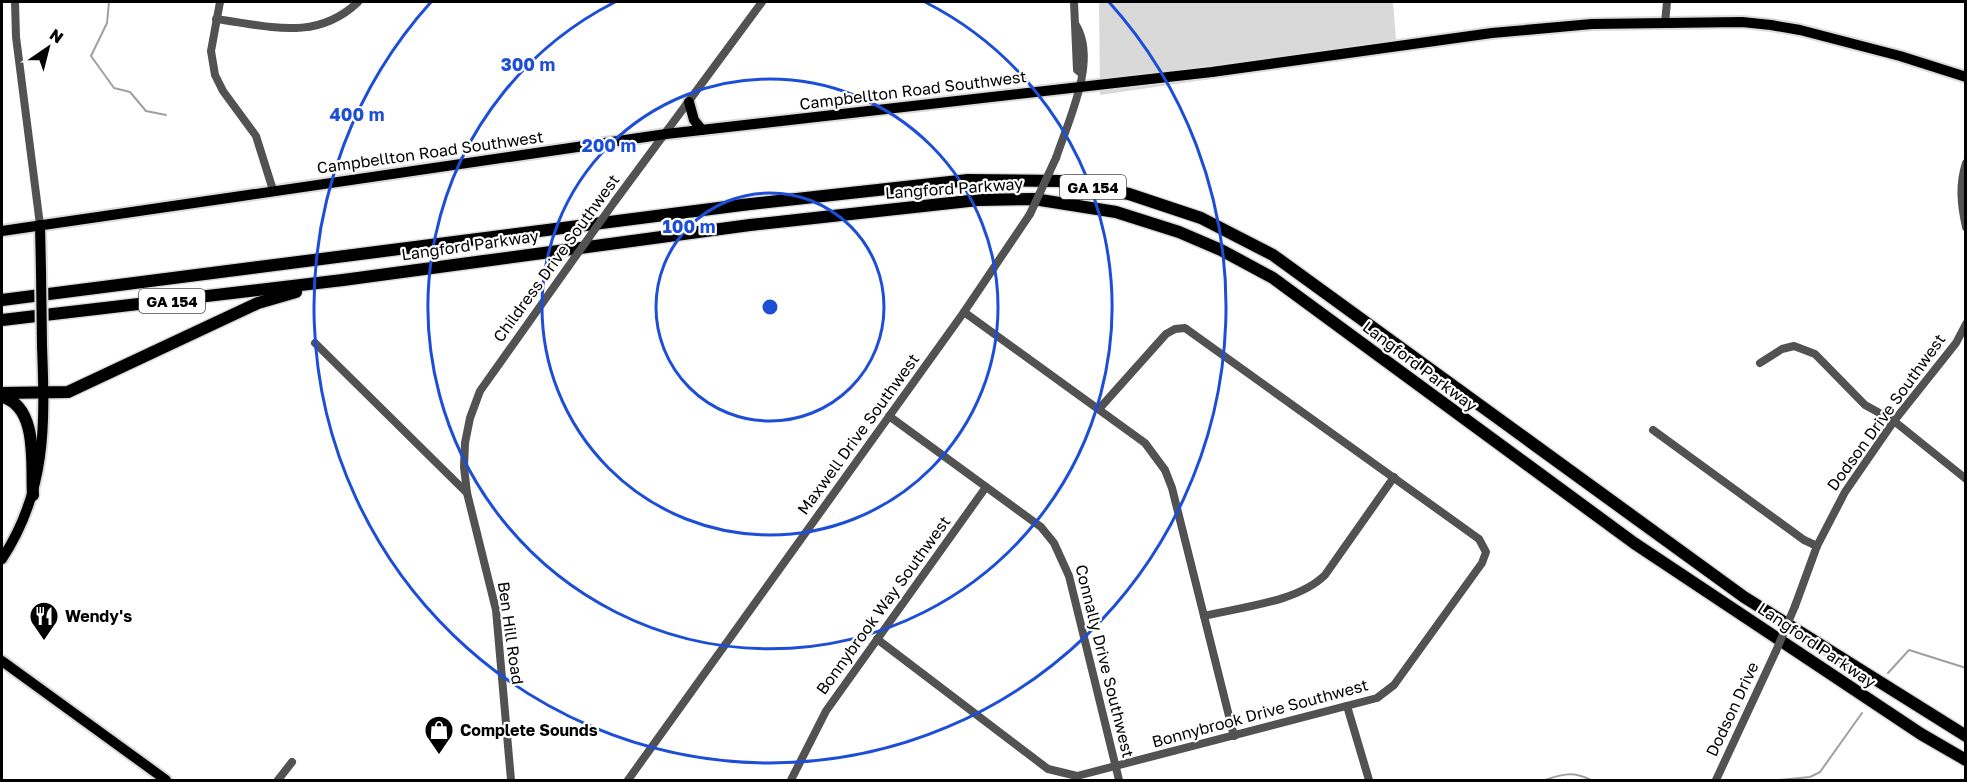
<svg xmlns="http://www.w3.org/2000/svg" width="1967" height="782" font-family="'Golos Text',sans-serif">
<rect width="100%" height="100%" fill="#fff"/>
<path fill="#d9d9d9" d="M1099,2H1393L1397,52L1100,95Z"/>
<g fill="none" stroke-linecap="round" stroke-linejoin="round">
<g stroke="#a0a0a0" stroke-width="2">
<path d="M109,2L107,23L91,56L114,88L130,92L146,111L166,115"/>
<path d="M1888,673L1909,650L1966,668"/>
<path d="M1545,780C1563,774 1573,771 1591,780"/>
<path d="M1780,780L1810,777L1820,772L1862,713"/>
</g>
<g stroke="#dbdbdb" stroke-width="14">
<g id="major">
<path d="M689,102L694,120L702,130"/>
<path d="M40,225L41,271"/>
<path d="M2,231L666,134L1212,72L1492,33L1592,24L1742,22L1771,25L1800,30L1900,56L1966,77"/>
<path d="M2,559C47,490 45,425 42,346"/>
<path d="M2,661L166,780"/>
</g>
</g>
<g stroke="#dbdbdb" stroke-width="15">
<g id="highway">
<path d="M2,300L742,205L968,180L1059,181L1129,194L1201,218L1273,255L1744,597L1966,736"/>
<path d="M2,320L343,280L750,225L978,200L1034,199L1116,212L1179,232L1221,250L1273,278L1634,543L1921,734L1966,760"/>
<path d="M2,393L68,392L258,303L296,292"/>
<path d="M2,397C39,406 31,467 33,495"/>
</g>
</g>
<g stroke="#525252" stroke-width="8">
<path d="M15,2L16,37L40,225"/>
<path d="M220,2L211,51L215,75L223,91L256,136L273,190"/>
<path d="M1074,2L1077,70L1082,74"/>
<path d="M216,19C269,26 316,42 358,2"/>
<path d="M1665,23L1667,2"/>
<path d="M1056,158C1068,121 1098,61 1076,25"/>
<path d="M1966,163C1959,185 1961,205 1966,227"/>
<path d="M615,201L762,2"/>
<path d="M964,312L1145,443L1165,470L1172,488L1234,736"/>
<path d="M315,343L467,493"/>
<path d="M1760,363L1782,349L1794,346L1815,354L1865,405L1894,421L1966,479"/>
<path d="M889,416L1041,527L1054,543L1069,576L1119,780"/>
<path d="M1653,430L1804,540L1817,546"/>
<path d="M1795,606L1817,546L1845,492L1894,421L1956,343L1966,324"/>
<path d="M1204,616C1241,607 1298,602 1325,575L1394,477"/>
<path d="M877,639L1048,769L1077,776L1377,698L1394,685L1482,563L1486,552L1479,539L1185,328L1175,329L1166,334L1099,409"/>
<path d="M1347,706L1369,780"/>
<path d="M278,780L292,762"/>
<path d="M511,780L496,610L467,493L464,467L465,443L470,418L480,391L568,267"/>
<path d="M628,780L964,312L1030,214"/>
<path d="M791,780L826,711L986,487"/>
<path d="M1716,780L1776,651"/>
</g>
<use href="#major" stroke="#000" stroke-width="10"/>
<use href="#highway" stroke="#000" stroke-width="12"/>
<g stroke="#dbdbdb" stroke-width="14" stroke-linecap="butt">
<path id="major-bridge" d="M41,271L42,346"/>
</g>
<g stroke="#525252" stroke-width="8">
<path d="M1030,214L1056,158"/>
<path d="M568,267L615,201"/>
<path d="M1776,651L1795,606"/>
</g>
<use href="#major-bridge" stroke="#000" stroke-width="10"/>
</g>
<g fill="none" stroke="#1d4ed8" stroke-width="3">
<circle cx="770" cy="307" r="114"/>
<circle cx="770" cy="307" r="228"/>
<path d="M925 2A342 342 0 1 1 615 2"/>
<path d="M1109 2A456 456 0 1 1 431 2"/>
</g>
<defs>
<g id="restaurant-pin" transform="scale(1.5)"><path d="M0 17L-7.5 6A9.5 9.5 0 1 1 7.5 6Z" fill="#000" stroke="#fff"/><path d="M-5-6h1v4h1v-4h1v4h1v-4h1v5L-1.5 .5V6h-2V.5L-5-1ZM5-6V6H3V1.5H1.5Q1.5-4 5-6Z" fill="#fff"/></g>
<g id="shop-pin" transform="scale(1.5)"><path d="M0 17L-7.5 6A9.5 9.5 0 1 1 7.5 6Z" fill="#000" stroke="#fff"/><path d="M-5-2.5h2.3a2.7 3.5 0 0 1 5.4 0H5L5.5 6h-11ZM-1.5-2.5h3a1.5 2.3 0 0 0-3 0Z" fill="#fff"/></g>
</defs>
<g fill-rule="evenodd">
<use href="#restaurant-pin" x="44" y="616"/>
<use href="#shop-pin" x="439" y="730"/>
</g>
<g text-anchor="middle" dominant-baseline="central" stroke-width="4.5" stroke-linejoin="round" paint-order="stroke">
<g fill="#fff" stroke="#4c4c4c" stroke-width="1.5">
<rect x="1060" y="175" width="66" height="24" rx="4.5"/>
<rect x="139" y="289" width="66" height="24" rx="4.5"/>
</g>
<g font-size="15" font-weight="bold" fill="#000">
<text x="1093" y="187">GA 154</text>
<text x="172" y="301">GA 154</text>
</g>
<g font-size="16" fill="#000" stroke="#fff">
<text transform="translate(913 90) rotate(-7)">Campbellton Road Southwest</text>
<text transform="translate(430 152) rotate(-8)">Campbellton Road Southwest</text>
<text transform="translate(954 188) rotate(-4)">Langford Parkway</text>
<text transform="translate(470 245) rotate(-8)">Langford Parkway</text>
<text transform="translate(556 258) rotate(-54)">Childress Drive Southwest</text>
<text transform="translate(1420 366) rotate(37)">Langford Parkway</text>
<text transform="translate(1886 412) rotate(-54)">Dodson Drive Southwest</text>
<text transform="translate(858 434) rotate(-54)">Maxwell Drive Southwest</text>
<text transform="translate(883 605) rotate(-54)">Bonnybrook Way Southwest</text>
<text transform="translate(511 633) rotate(82)">Ben Hill Road</text>
<text transform="translate(1817 645) rotate(34)">Langford Parkway</text>
<text transform="translate(1105 661) rotate(76)">Connally Drive Southwest</text>
<text transform="translate(1732 709) rotate(-65)">Dodson Drive</text>
<text transform="translate(1260 713) rotate(-15)">Bonnybrook Drive Southwest</text>
</g>
<g font-size="16" font-weight="bold" fill="#000" stroke="#fff" text-anchor="start">
<text x="65" y="616">Wendy's</text>
<text x="460" y="730">Complete Sounds</text>
</g>
</g>
<circle cx="770" cy="307" r="9" fill="#1d4ed8" stroke="#fff" stroke-width="3"/>
<g font-size="18" text-anchor="middle" font-weight="bold" fill="#1d4ed8" stroke="#fff" stroke-width="4.5" stroke-linejoin="round" paint-order="stroke">
<text x="528" y="71">300 m</text>
<text x="357" y="121">400 m</text>
<text x="609" y="152">200 m</text>
<text x="689" y="233">100 m</text>
</g>
<rect width="1967" height="782" fill="none" stroke="#000000" stroke-width="6"/>
<g transform="translate(48 48) rotate(35)" stroke="#ffffff" stroke-width="4.5" paint-order="stroke">
<path d="M0-4.5L10 22L0 15L-10 22Z" fill="#000000"/>
<text y="-9" font-size="16" font-weight="bold" text-anchor="middle" fill="#000000">N</text>
</g>
</svg>
